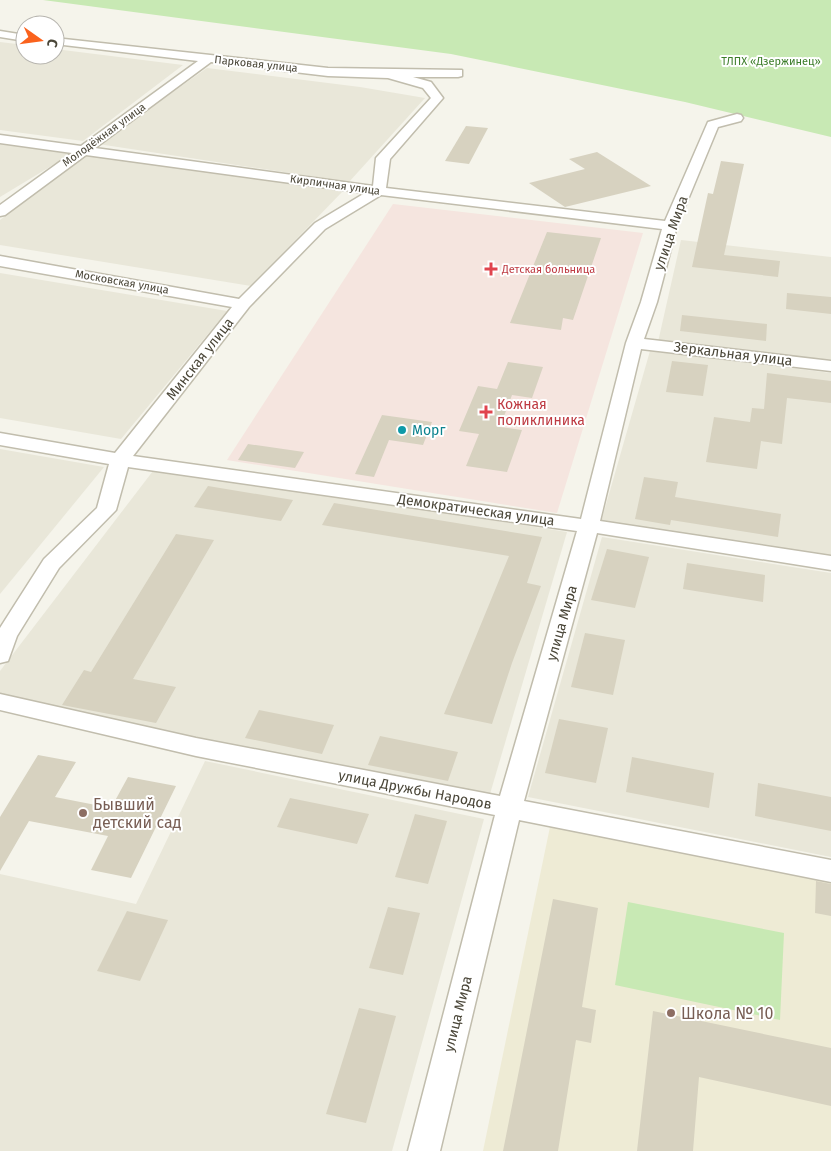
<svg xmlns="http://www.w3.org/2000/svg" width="831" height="1151" font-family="'Fira Sans',sans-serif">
<rect width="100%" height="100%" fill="#f5f4eb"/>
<g fill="#e9e7d9">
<path d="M0,42L25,45V55H55V49L183,65L83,141L0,130Z"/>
<path d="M207,68L360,87L425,98L349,182L98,144Z"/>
<path d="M0,142L76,151L0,197Z"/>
<path d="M87,154L343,191L251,286L0,245V220Z"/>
<path d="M681,240L831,257V360L658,342Z"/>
<path d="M0,273L227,311L121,439L0,418Z"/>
<path d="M650,351L831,373V556L601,522Z"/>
<path d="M0,449L104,467L0,594Z"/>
<path d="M156,467L567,532L490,794L0,701V671Z"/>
<path d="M602,537L831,573V857L528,797Z"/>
<path d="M205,761L484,819L392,1151H0V874L136,904Z"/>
</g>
<path fill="#eeebd5" d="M551,822L831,875V1151H483Z"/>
<path fill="#f5e5df" d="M393,204L643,233L557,513L227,460Z"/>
<g fill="#c8e9b4">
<path d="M43,0H831V137L685,102L451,54Z"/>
<path d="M628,902L784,933L780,1020L615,985Z"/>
</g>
<g fill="#d7d2c0">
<path d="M466,126L488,128L469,164L445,161Z"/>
<path d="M597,152L651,186L565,207L529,183L585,169L569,159Z"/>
<path d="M721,161L744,164L724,255L780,261L778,277L692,267L708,193L713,194Z"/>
<path d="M547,232L601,238L573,320L563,318L561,330L510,323Z"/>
<path d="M787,293L831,297V314L786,309Z"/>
<path d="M682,315L767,324L766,341L680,331Z"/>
<path d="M672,361L708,365L703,396L666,392Z"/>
<path d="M508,362L543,367L532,398L512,395L500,427L522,430L507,472L466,466L479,434L459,431L478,386L497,389Z"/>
<path d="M767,373L831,381V403L787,398L782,444L761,441L757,469L706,462L714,417L750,422L752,408L764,409Z"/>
<path d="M382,415L432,422L423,445L389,440L374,477L355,474Z"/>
<path d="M248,444L304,452L295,468L238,460Z"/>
<path d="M644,477L678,482L675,497L781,514L778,537L671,520L670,525L635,519Z"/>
<path d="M208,486L293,500L281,521L194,507Z"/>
<path d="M334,503L542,537L527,583L541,586L512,663L492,724L444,714L509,556L322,525Z"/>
<path d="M176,534L214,540L133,679L176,687L156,723L62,705L84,670L91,672Z"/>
<path d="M607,549L649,557L635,608L591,600Z"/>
<path d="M687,563L765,575L763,602L683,589Z"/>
<path d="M585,633L625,640L613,695L571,687Z"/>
<path d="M259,710L334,725L322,754L245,738Z"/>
<path d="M559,719L608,728L596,783L545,773Z"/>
<path d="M380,736L458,752L448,781L368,765Z"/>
<path d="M38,755L76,762L55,797L111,808L128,777L176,786L131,878L91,870L108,836L29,821L0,871V817Z"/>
<path d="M632,757L714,773L709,808L626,792Z"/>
<path d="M758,783L831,797V831L755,816Z"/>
<path d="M290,798L369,814L357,844L277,827Z"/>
<path d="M415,814L447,821L428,884L395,877Z"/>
<path d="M816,881L831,884V916L815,913Z"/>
<path d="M553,899L598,908L582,1007L596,1010L591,1043L576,1040L558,1151H503Z"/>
<path d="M388,907L420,913L403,975L369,968Z"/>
<path d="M127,911L168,920L140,981L97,971Z"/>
<path d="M359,1008L396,1016L366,1123L326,1114Z"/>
<path d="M653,1011L831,1048V1106L699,1077L693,1151H637Z"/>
</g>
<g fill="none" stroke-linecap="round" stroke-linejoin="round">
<g stroke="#c1bdad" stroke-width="3">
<g id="street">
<path d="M0,31L25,35V41L0,37Z"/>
<path d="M55,38L328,68L462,70V76L458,77H413L431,82L443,98L390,159L386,188L665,221L708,122L737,114L741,115L743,118L741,121L718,127L677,226L657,302L644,339L831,361V371L641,349L600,521L831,556V570L597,533L524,801L831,860V882L519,820L440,1151H408L495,815L196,756L0,710V694L196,738L500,796L577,531L128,467L116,510L59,568L17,636L8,661L0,663V628L44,559L97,508L109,464L0,445V433L115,453L232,307L0,266V256L239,299L315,223L365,193L86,155L5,215L0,216V205L72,153L0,143V135L81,146L198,61L55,44ZM211,62L328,76L388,78L423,88L431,98L376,158L373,186L95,148ZM381,195L662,229L641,302L626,343L581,519L133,456L249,307L325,229Z"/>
</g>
</g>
<use href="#street" fill="#fff" fill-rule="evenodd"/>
</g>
<g fill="#e0444e" stroke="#fff" stroke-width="2">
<path d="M488.5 261.5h5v5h5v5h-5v5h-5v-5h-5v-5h5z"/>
<path d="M483.5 404.5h5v5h5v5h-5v5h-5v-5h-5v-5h5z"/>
</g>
<circle fill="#0f9aa8" stroke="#fff" stroke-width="2" cx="402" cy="430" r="5"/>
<g fill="#8d6e63" stroke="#fff" stroke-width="2">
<circle cx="83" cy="813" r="5"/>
<circle cx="671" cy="1013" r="5"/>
</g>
<g text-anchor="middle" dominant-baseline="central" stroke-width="4" stroke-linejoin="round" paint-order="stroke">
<g font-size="11" fill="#3c7d2a" stroke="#fff">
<text x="771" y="61">ТЛПХ «Дзержинец»</text>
</g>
<g font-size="11" fill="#4a4638" stroke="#fff">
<text transform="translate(256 64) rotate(6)">Парковая улица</text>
<text transform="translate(104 135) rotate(-36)">Молодёжная улица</text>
<text transform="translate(335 185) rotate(8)">Кирпичная улица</text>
<text transform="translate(122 282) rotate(10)">Московская улица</text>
</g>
<g font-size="11" fill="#be3a42" stroke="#fff" text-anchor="start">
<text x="502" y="269">Детская больница</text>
</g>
<g font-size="14" fill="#4a4638" stroke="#fff">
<text transform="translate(671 233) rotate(-71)">улица Мира</text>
<text transform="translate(733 354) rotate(7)">Зеркальная улица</text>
<text transform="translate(200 359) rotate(-52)">Минская улица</text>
<text transform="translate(476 510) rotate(8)">Демократическая улица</text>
<text transform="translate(562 623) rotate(-74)">улица Мира</text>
<text transform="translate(415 790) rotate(11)">улица Дружбы Народов</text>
<text transform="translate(458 1014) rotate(-76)">улица Мира</text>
</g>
<g font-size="14" fill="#be3a42" stroke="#fff" text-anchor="start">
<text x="497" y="404">Кожная<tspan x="497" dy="16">поликлиника</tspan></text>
</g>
<g font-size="14" fill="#0d838f" stroke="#fff" text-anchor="start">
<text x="412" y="430">Морг</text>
</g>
<g font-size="16" fill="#785e54" stroke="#fff" text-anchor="start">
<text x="93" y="804">Бывший<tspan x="93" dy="18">детский сад</tspan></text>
<text x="681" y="1013">Школа № 10</text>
</g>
</g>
<g transform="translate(40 40) rotate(104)"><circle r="24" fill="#ffffff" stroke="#b7b5af"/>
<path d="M0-4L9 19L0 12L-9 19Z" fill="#fa621d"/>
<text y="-8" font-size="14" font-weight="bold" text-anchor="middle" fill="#4a4638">С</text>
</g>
</svg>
